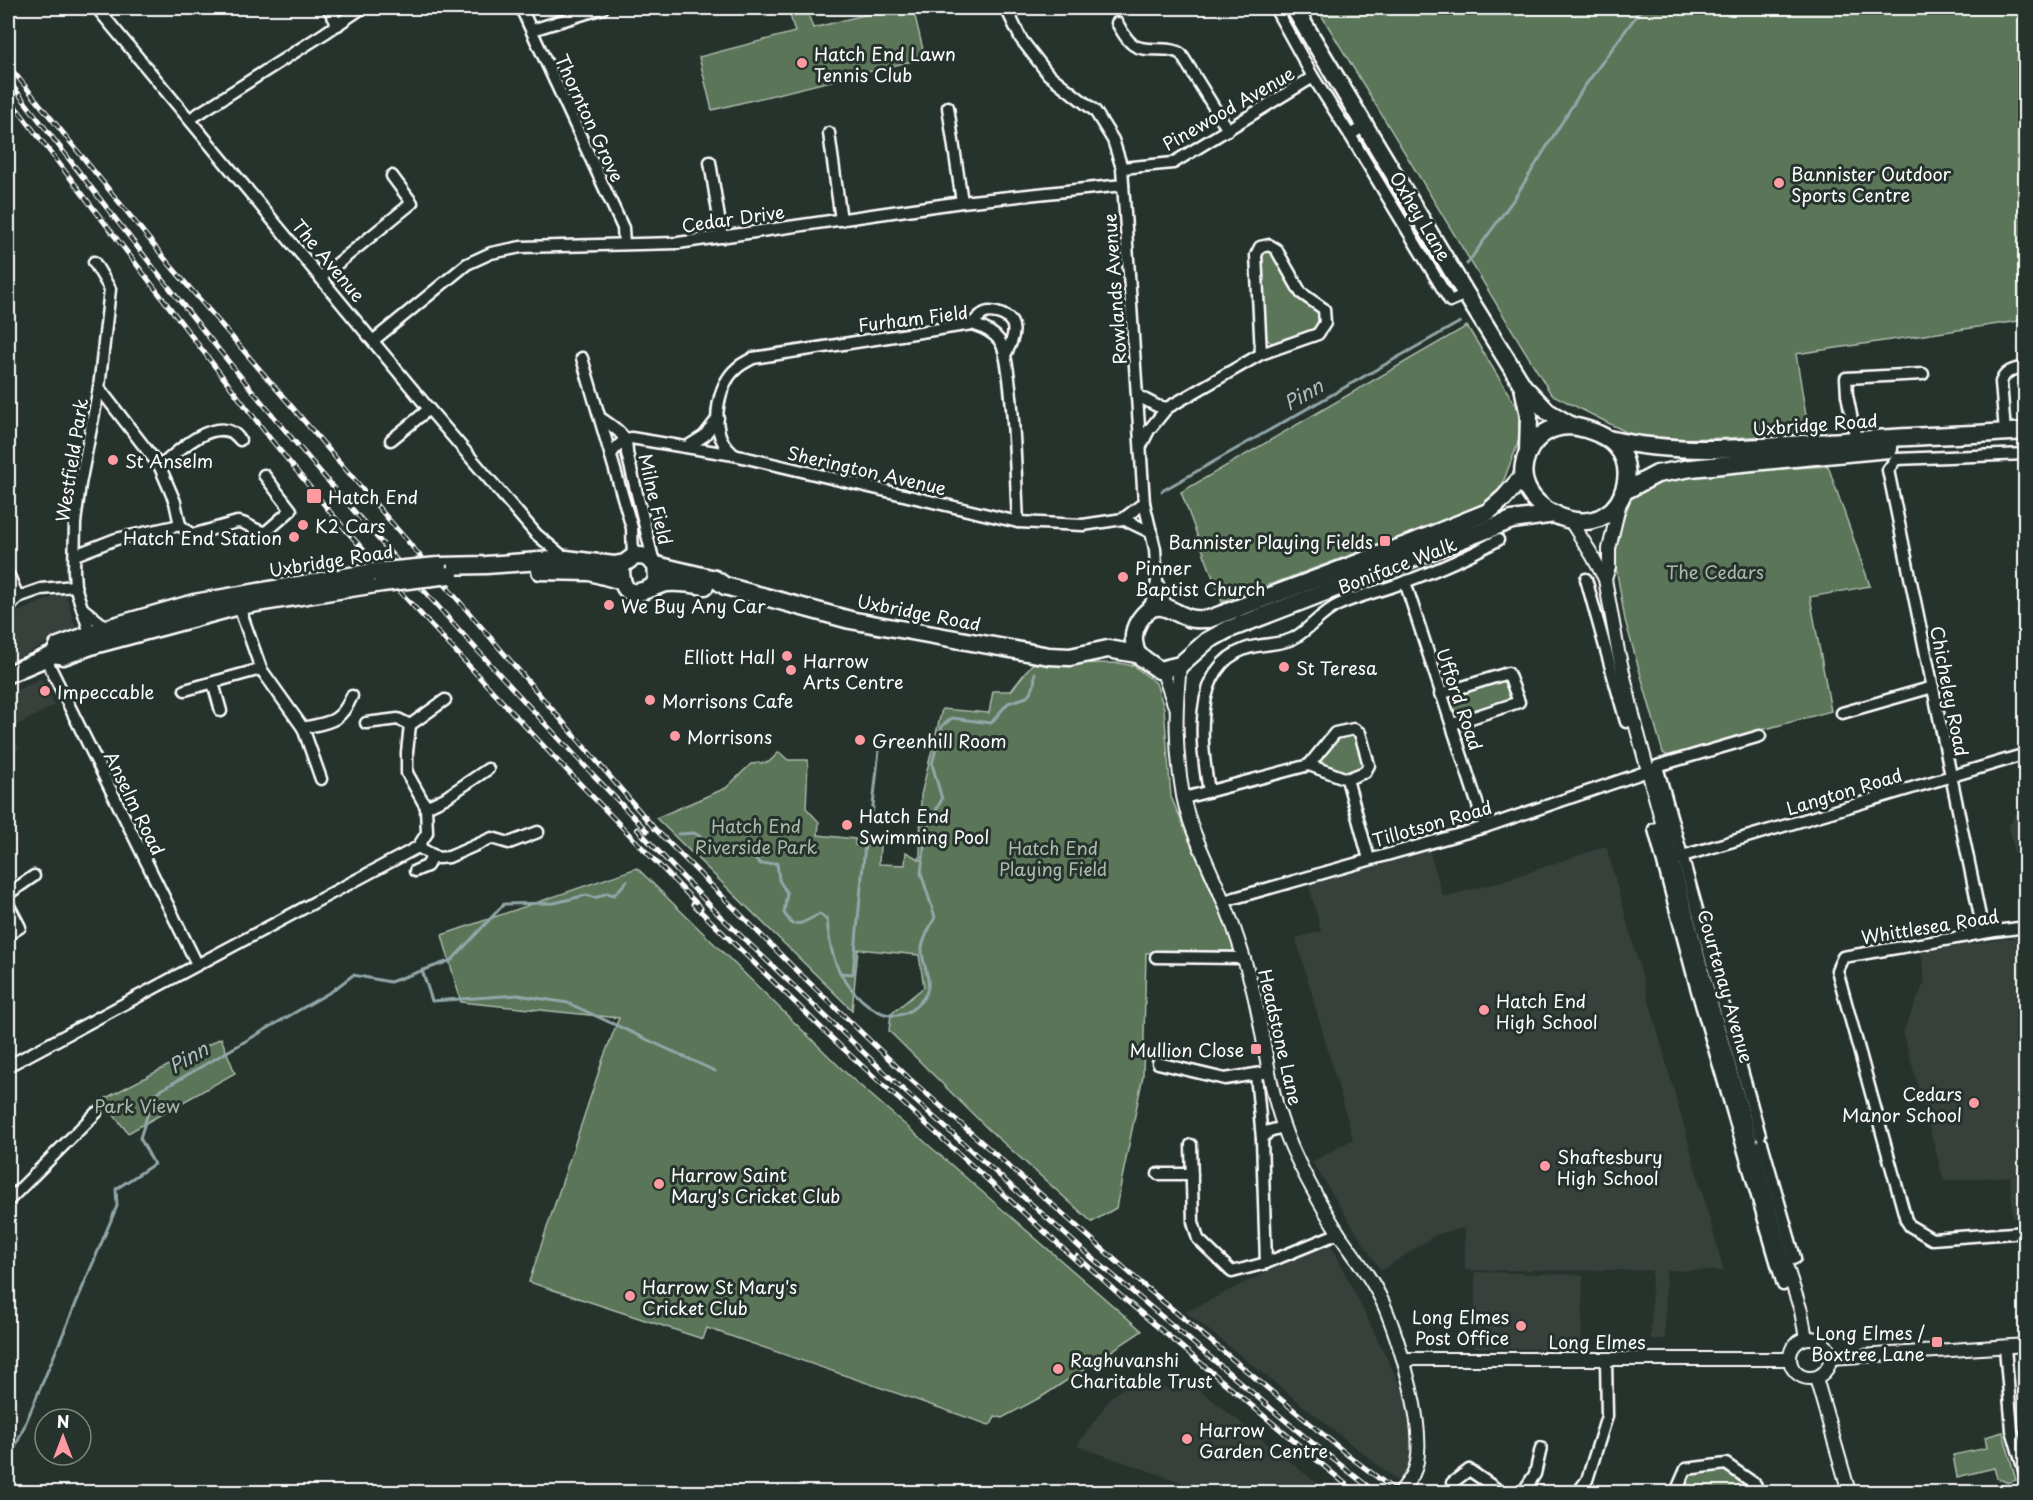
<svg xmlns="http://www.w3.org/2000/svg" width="2033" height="1500" font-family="'Playpen Sans',sans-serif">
<rect width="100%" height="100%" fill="#26332d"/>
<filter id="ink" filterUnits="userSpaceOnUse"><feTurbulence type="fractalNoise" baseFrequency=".0167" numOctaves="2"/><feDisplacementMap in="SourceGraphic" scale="12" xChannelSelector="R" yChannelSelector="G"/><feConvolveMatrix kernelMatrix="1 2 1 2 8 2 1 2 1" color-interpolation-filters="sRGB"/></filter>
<g filter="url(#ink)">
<g fill="#393f3b">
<path d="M65,592L76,628L8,663V616Z"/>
<path d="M41,678L55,705L10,729L19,748L8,755V695Z"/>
<path d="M2025,804H2026L2025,909L2009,826L2021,805Z"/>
<path d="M1606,846L1724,1271L1666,1270L1665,1339H1651L1652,1270H1465V1228L1449,1231L1435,1235L1381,1271L1312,1162L1353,1139L1296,938L1321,931L1308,882L1429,849L1443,897L1500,882Z"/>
<path d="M2025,936L2026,1175L2017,1176L2020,1218H2013L2010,1176L1944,1181L1903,1032L1925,981L1921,952Z"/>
<path d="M1329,1241L1407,1399L1412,1459L1399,1482L1186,1312Z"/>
<path d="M1475,1272L1583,1275L1581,1350L1475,1347Z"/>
<path d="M1142,1375L1154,1376L1163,1387L1175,1392L1185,1378L1328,1492H1210L1077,1446L1111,1397Z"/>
</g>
<g fill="#5a7459" stroke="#acbaac" stroke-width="1.5">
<path d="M788,8H806L813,28L891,8H913L925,58L712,110L699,57L795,32Z"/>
<path d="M1317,8H2025V320L1796,354L1809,434L1726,438L1666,439L1632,435L1551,394Z"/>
<path d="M1265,249L1275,253L1317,308L1322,321L1310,332L1273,344L1265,338L1260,256Z"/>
<path d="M1467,326L1518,409L1520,433L1517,446L1500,490L1487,505L1222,602L1181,492Z"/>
<path d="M1828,466L1870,586L1810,597L1831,711L1668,756L1663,753L1625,620L1613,549L1635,487L1710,473Z"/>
<path d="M1119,663L1134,666L1156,683L1164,708L1171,797L1237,951L1146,953L1143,1076L1116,1208L1092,1222L988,1129L889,1031L891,1014L924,987L919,955L858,949L852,1010L656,818L726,788L751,764L769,762L779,752L788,760H808L806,808L819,822L818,835L855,839V845L880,846L879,864L905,865L906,852L920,860L921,795L942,709L989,713L993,691H1011L1032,664Z"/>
<path d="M1505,678L1513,701L1456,718L1449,696Z"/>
<path d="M1353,734L1359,741L1364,762L1359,770L1348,773L1319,762C1329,748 1335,737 1353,734Z"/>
<path d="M637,868L848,1075L1142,1331L1043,1396L1002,1418L995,1416L992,1423L989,1425L707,1328L703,1339L529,1282L603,1059L619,1018L461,1002L442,935Z"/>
<path d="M221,1038L235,1073L128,1133L102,1100Z"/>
<path d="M2003,1432L2016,1480L2008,1483L1997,1478L1994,1468L1957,1477L1953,1455L1987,1448L1985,1437Z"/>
<path d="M1723,1467L1753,1487L1754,1492H1680L1688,1473Z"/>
</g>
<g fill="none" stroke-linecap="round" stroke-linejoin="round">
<g stroke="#92a7a9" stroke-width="3">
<path d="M1467,264L1516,196L1584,87L1642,8"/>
<path d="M1162,491L1460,322"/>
<path d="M872,815L879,750"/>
<path d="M678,834L694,833L727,851L747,853L761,864L777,863L779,880L787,893L784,913L792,924L802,923L820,914L827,920C829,938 831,957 841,974C854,996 884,1028 911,1010C915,1007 921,1002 924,997C935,981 921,965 922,948C923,938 931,926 935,917L921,873L924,849L923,835L942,799L932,764L942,726L952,718L991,723L1008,703L1027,697L1034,686L1035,673"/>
<path d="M422,970L432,1001L518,995L568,1003L715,1071"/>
<path d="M840,973L853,974L865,844L871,838V835"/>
<path d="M8,1492L10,1460L117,1206L116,1189L154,1164L140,1138L154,1094L332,991L353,975L390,982L452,960L504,904L554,903L587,895L595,898L607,893L614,895L627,881"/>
</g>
<g stroke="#fff" stroke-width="15">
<g id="minor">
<path d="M97,8L429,409L536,534L566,559"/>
<path d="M328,8L338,25"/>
<path d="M521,8L623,228L624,244"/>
<path d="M1006,8L1021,39L1048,74L1095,111L1113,140L1122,168L1144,503L1155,549L1157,583L1167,607"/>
<path d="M1275,8L1313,77L1350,135L1366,125"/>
<path d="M1117,23C1121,29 1125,38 1131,43C1144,55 1167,44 1181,54L1228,130"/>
<path d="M532,30L603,8"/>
<path d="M948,107L962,202"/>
<path d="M190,119L325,33L362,8"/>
<path d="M829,133L841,220"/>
<path d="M1350,135L1450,301L1466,294"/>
<path d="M710,162L722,237"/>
<path d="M1122,168L1173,163L1313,77"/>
<path d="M321,277L412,203L392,176"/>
<path d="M972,324C975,321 979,316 983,314C987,311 992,312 997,313C1020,319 1015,337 1006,353"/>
<path d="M374,340L467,264L491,253L521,247L678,243L962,202L1123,185"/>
<path d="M582,358L632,528L633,557"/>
<path d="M99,388L160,467L175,502L180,525"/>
<path d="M1138,396L1157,406L1167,408"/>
<path d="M602,419C615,428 628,435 627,453L654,563"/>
<path d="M2005,432L2001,382C2005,371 2014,368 2026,368"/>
<path d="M391,440L429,409"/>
<path d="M1856,440L1847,395L1846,378L1923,374"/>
<path d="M688,446L704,436L718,418"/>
<path d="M1141,446L1149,430L1167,408L1261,354L1256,255L1260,247L1269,245L1276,249L1301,293L1324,309L1325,323L1318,334L1261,354"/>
<path d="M611,455C615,447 623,441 631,438L734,455L1018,522L1083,525L1123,519"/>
<path d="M734,455C731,452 727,448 724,444C711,423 718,384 737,368C741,364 748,361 753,358L972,324C982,327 992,331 999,340C1014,357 1016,492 1018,522"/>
<path d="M160,467C177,451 220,411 240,440"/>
<path d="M1144,503L1123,519L1152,533"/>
<path d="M180,525L192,535L237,522C248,522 255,532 266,532L291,510L264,475"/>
<path d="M75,555L116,539L180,525"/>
<path d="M1586,579L1626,722L1634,719"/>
<path d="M1405,582L1485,827"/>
<path d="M18,597L41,589L75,586"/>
<path d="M237,601L261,669L303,728L321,779"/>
<path d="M82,608L107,628"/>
<path d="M8,609L18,597L9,576"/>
<path d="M1149,610L1157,583"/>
<path d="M92,639L75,586L74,571L75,523L80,484L99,388L110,289L94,262"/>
<path d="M45,657L197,964"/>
<path d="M213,683L221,711"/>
<path d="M185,690L261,669"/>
<path d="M1440,694L1508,673L1519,702L1453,724"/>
<path d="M1842,713L1933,687"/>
<path d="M366,723L398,719L410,725"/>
<path d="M303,728C330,722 340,723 352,696"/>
<path d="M1309,765L1335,733L1354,729L1360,733L1369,765L1365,772L1347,779"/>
<path d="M1209,791C1201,747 1191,668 1245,649C1261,643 1279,646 1294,638C1310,629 1321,613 1338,605C1358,596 1381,591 1402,583C1435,571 1468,557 1498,540"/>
<path d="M1184,798L1309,765L1347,779L1369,859"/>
<path d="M426,807L445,798L488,769"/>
<path d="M1663,826L1654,829L1696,987L1783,1285"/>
<path d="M418,847L427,833L426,807L407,773V752L410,725L445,700"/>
<path d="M418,847L438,858L449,857L492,838L509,843L538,832"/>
<path d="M1676,858L2026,754"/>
<path d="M415,871L427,866L433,855"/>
<path d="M8,894L34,876"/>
<path d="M1224,901L1485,827L1648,771"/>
<path d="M8,904L20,927L8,935"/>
<path d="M2026,927C2006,930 1987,931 1968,936L1843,957L1837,970L1906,1220L1910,1226L1932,1239L2026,1232"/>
<path d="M1983,931L1888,470L1896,459L2026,454"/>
<path d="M1156,957L1244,958"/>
<path d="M1158,1063L1225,1079L1268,1072"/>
<path d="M8,1066L418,847"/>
<path d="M1256,1074L1262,1139"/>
<path d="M1760,1135L1657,766L1760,736"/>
<path d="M1762,1143L1795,1258L1779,1264"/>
<path d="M1191,1145L1193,1222L1198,1239L1232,1272L1266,1263L1339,1233"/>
<path d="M1158,1174H1192"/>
<path d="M8,1201L96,1113"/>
<path d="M1266,1263L1262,1139L1269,1131L1283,1127"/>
<path d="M2005,1347L2012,1430L2026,1477"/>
<path d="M1452,1483L1469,1470L1501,1492"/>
<path d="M1523,1492L1535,1474L1541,1448"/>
<path d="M1578,1492L1587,1480L1607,1416L1606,1360"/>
<path d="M1676,1492L1686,1469L1726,1464L1755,1484L1759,1492"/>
</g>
</g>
<g stroke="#fff" stroke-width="16">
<g id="tertiary">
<path d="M1570,520L1592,555L1605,579L1618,651L1634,719L1706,985L1785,1262L1801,1311L1806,1338"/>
<path d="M1605,579L1609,567V549L1620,502"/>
<path d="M1180,665C1175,712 1175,749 1183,796C1190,831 1209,865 1222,898C1234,924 1242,952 1250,979C1264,1027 1266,1078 1283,1125C1295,1161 1319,1202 1339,1234C1354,1256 1372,1278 1383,1303C1399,1338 1431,1439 1413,1474C1410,1480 1404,1487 1400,1492"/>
<path d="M1159,670L1164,675L1174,704"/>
<circle cx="1810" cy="1358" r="20"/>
<path d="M1831,1358L2026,1345"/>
<path d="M1404,1359H1790"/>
<path d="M1816,1378L1849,1492"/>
</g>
</g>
<g stroke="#fff" stroke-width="21">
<g id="primary">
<path d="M1294,8L1466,294L1523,386L1548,412L1572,426"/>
<path d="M1523,387L1529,416L1528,452"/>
<path d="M1572,426C1588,429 1606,434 1617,447C1634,467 1627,502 1605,515C1580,531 1539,514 1527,488C1517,467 1529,440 1550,430C1557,427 1565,426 1572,426Z"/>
<path d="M1608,439C1690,458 1775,445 1857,440C1913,436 1970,435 2026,431"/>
<path d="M1623,492L1657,474L1691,468L1889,449"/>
<path d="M656,565L715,579L725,586L850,620L1049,656L1070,657L1108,649L1137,654L1159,670L1180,665L1207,641L1227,630L1512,520L1555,514"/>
<path d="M440,566L486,565L566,559L614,565L625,563L633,557L640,556L646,557L656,565L657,579L652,588"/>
<path d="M540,571L590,572L622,581"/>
<path d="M621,571C623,609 650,585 667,583C679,582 693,584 705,586"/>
<path d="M55,654L58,646L107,628L194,603L373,572"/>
<path d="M1137,654C1133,642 1132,632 1139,621C1156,595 1169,611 1189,618C1195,620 1202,619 1209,619L1414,542L1488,512L1504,498L1523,476"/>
<path d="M8,674L55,654L63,656L94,645L239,606L382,583"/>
</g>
</g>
<use href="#minor" stroke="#26332d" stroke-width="10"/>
<use href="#tertiary" stroke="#26332d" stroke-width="12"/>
<use href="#primary" stroke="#26332d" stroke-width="16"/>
<g stroke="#fff" stroke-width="5">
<g id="rail">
<path d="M8,65L170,265L655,829L792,966L910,1079L1148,1289L1349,1456L1397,1492"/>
<path d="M8,80C84,178 159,277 237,372C367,531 505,684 647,831"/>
<path d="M8,97L269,437L331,513L404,596L551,754L701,908"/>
<path d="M637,829L719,915L899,1086L1084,1251L1305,1437L1375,1492"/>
<path d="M693,904L837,1043L1080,1264"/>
<path d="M1077,1256L1122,1297L1355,1492"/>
</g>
</g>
<use href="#rail" stroke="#26332d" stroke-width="3" stroke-dasharray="9" stroke-linecap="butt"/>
<g stroke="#fff" stroke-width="21" stroke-linecap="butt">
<g id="primary-bridge">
<path d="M373,572L438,566"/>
<path d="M382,583L450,575"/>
</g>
</g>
<use href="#primary-bridge" stroke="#26332d" stroke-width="16"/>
</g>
</g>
<g fill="#ff9aa2" stroke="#26332d" stroke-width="2">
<circle cx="802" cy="63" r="6"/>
<circle cx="1779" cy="183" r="6"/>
<circle cx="113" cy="460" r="6"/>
<rect x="306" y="488" width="16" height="16" rx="3"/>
<circle cx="303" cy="525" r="6"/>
<circle cx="294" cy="537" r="6"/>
<rect x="1379" y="535" width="12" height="12" rx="3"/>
<circle cx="1123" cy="577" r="6"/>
<circle cx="609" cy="605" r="6"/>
<circle cx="787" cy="656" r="6"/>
<circle cx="1284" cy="667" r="6"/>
<circle cx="791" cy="670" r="6"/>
<circle cx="45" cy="691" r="6"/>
<circle cx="650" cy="700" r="6"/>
<circle cx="675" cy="736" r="6"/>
<circle cx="860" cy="740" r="6"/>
<circle cx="847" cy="825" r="6"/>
<circle cx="1484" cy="1010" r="6"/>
<rect x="1250" y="1043" width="12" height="12" rx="3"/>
<circle cx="1974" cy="1103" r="6"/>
<circle cx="1545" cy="1166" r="6"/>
<circle cx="659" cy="1184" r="6"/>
<circle cx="630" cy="1296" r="6"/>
<circle cx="1521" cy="1326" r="6"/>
<rect x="1931" y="1336" width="12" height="12" rx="3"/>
<circle cx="1058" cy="1369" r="6"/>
<circle cx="1187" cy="1439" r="6"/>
</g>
<g text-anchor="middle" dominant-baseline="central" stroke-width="6" stroke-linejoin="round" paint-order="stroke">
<g font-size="18" fill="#fff" stroke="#26332d" text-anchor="start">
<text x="814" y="53">Hatch End Lawn<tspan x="814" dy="21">Tennis Club</tspan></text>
<text x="1791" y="173">Bannister Outdoor<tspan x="1791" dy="21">Sports Centre</tspan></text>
<text x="125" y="460">St Anselm</text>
<text x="328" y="496">Hatch End</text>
<text x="315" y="525">K2 Cars</text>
<text x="282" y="537" text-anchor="end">Hatch End Station</text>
<text x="1373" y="541" text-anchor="end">Bannister Playing Fields</text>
<text x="1135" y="567">Pinner<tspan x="1135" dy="21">Baptist Church</tspan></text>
<text x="621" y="605">We Buy Any Car</text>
<text x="775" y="656" text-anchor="end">Elliott Hall</text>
<text x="803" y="660">Harrow<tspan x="803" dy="21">Arts Centre</tspan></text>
<text x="1296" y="667">St Teresa</text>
<text x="57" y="691">Impeccable</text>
<text x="662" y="700">Morrisons Cafe</text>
<text x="687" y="736">Morrisons</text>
<text x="872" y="740">Greenhill Room</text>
<text x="859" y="815">Hatch End<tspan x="859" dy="21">Swimming Pool</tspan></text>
<text x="1496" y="1000">Hatch End<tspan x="1496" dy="21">High School</tspan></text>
<text x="1244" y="1049" text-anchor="end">Mullion Close</text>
<text x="1962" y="1093" text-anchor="end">Cedars<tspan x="1962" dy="21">Manor School</tspan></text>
<text x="1557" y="1156">Shaftesbury<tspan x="1557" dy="21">High School</tspan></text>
<text x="671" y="1174">Harrow Saint<tspan x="671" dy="21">Mary's Cricket Club</tspan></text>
<text x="642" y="1286">Harrow St Mary's<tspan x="642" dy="21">Cricket Club</tspan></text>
<text x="1509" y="1316" text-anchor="end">Long Elmes<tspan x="1509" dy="21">Post Office</tspan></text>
<text x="1925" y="1332" text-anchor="end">Long Elmes /<tspan x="1925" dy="21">Boxtree Lane</tspan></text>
<text x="1070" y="1359">Raghuvanshi<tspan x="1070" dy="21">Charitable Trust</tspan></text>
<text x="1199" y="1429">Harrow<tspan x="1199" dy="21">Garden Centre</tspan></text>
</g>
<g font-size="18" fill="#fff" stroke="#26332d">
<text transform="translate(1228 108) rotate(-30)">Pinewood Avenue</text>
<text transform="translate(590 118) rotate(65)">Thornton Grove</text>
<text transform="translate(1421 216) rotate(59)">Oxhey Lane</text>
<text transform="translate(733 218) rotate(-8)">Cedar Drive</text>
<text transform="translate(329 260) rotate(50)">The Avenue</text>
<text transform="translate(1114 289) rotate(-94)">Rowlands Avenue</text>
<text transform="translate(913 318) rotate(-7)">Furham Field</text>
<text transform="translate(1815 424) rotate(-4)">Uxbridge Road</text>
<text transform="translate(71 460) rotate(-81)">Westfield Park</text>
<text transform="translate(867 470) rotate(13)">Sherington Avenue</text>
<text transform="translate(656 499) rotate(77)">Milne Field</text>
<text transform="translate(331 560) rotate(-9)">Uxbridge Road</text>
<text transform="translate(1397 565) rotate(-21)">Boniface Walk</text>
<text transform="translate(919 612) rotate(11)">Uxbridge Road</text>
<text transform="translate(1950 691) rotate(79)">Chicheley Road</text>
<text transform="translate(1460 699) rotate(71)">Ufford Road</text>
<text transform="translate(1844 791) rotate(-17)">Langton Road</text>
<text transform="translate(135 803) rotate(64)">Anselm Road</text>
<text transform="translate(1432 823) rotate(-16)">Tillotson Road</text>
<text transform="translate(1930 926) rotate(-9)">Whittlesea Road</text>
<text transform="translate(1726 986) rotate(74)">Courtenay Avenue</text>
<text transform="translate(1281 1037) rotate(77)">Headstone Lane</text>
<text x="1597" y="1341">Long Elmes</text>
</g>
<g font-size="18" fill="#acbaac" stroke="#26332d">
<text x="1715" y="571">The Cedars</text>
<text x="756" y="825">Hatch End<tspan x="756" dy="21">Riverside Park</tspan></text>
<text x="1053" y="847">Hatch End<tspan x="1053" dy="21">Playing Field</tspan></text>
<text x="137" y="1105">Park View</text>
</g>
<g font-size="20" font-style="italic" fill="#aebdbf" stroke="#26332d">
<text transform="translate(1303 394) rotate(-30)">Pinn</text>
<text transform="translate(188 1057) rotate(-30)">Pinn</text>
</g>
</g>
<rect width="2033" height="1500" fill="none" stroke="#26332d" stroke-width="30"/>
<rect x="15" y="15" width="2003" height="1470" fill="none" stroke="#fff" stroke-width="2" filter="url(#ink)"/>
<g transform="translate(63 1437)"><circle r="28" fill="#26332d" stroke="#7d8581" stroke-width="1.5"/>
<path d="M0-4.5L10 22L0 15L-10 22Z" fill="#ff9aa2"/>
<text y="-9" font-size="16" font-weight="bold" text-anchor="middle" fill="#ffffff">N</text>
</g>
</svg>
